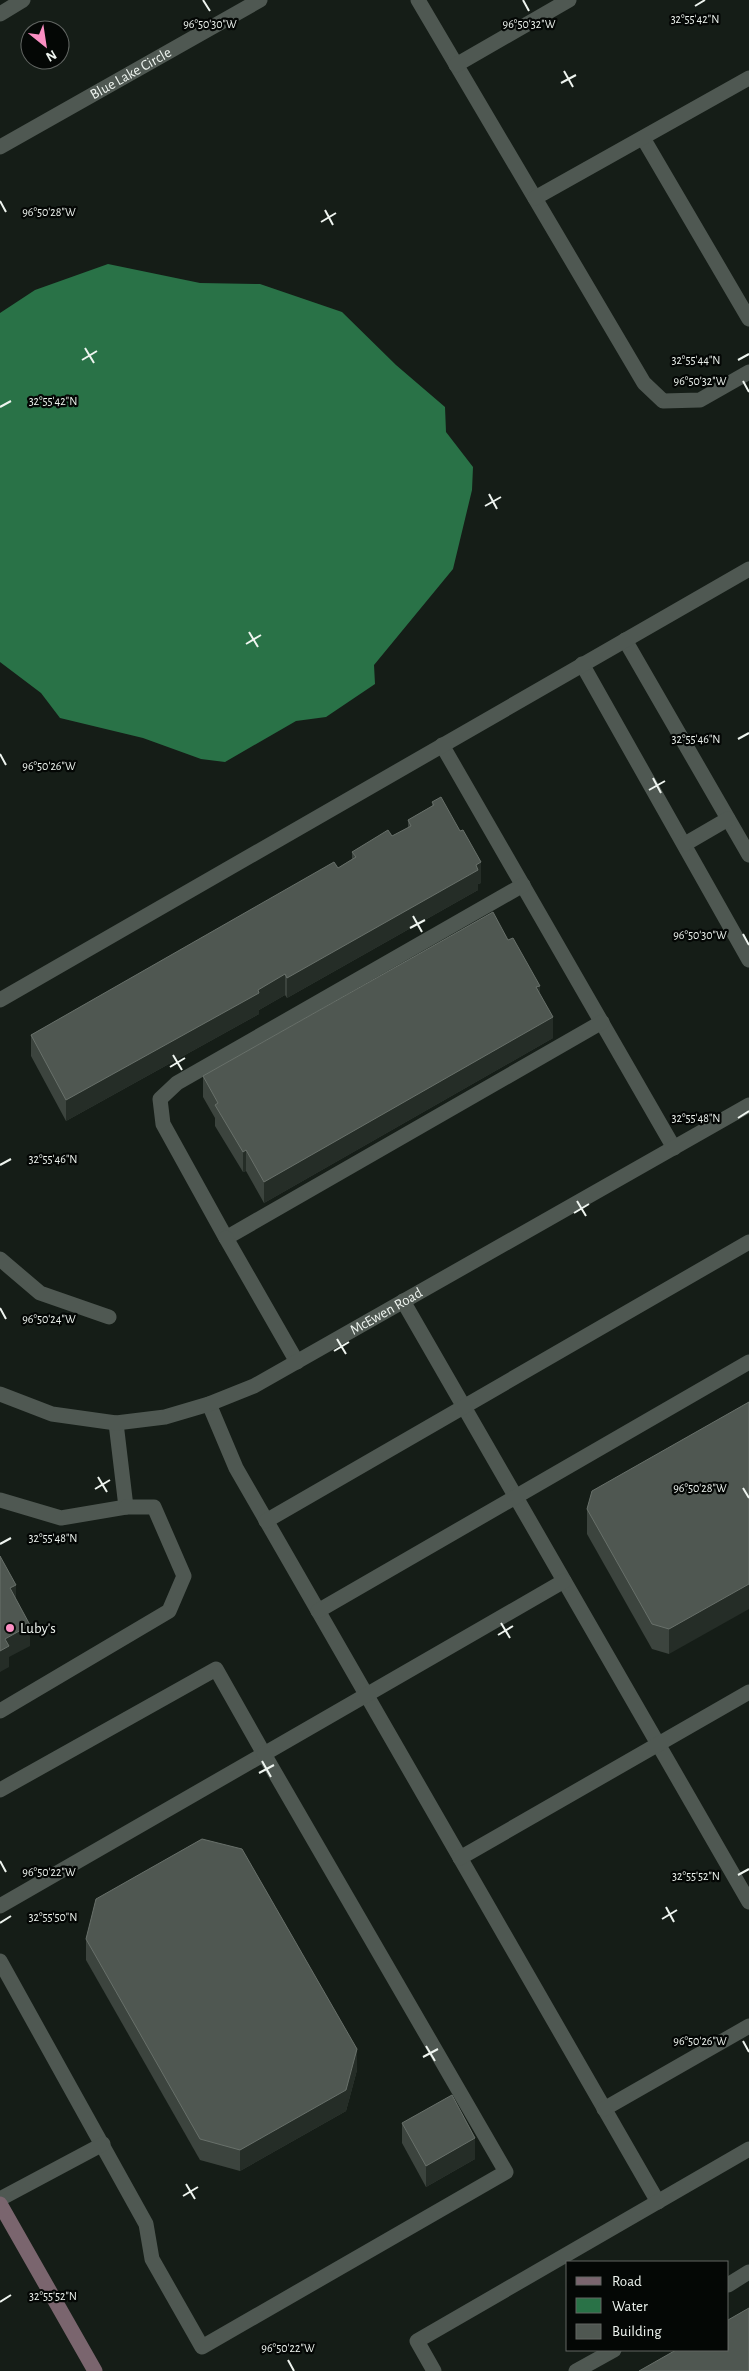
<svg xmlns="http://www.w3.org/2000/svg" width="749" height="2371" font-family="'Alegreya Sans',sans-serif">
<rect width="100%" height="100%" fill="#151d17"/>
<path fill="#297247" d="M108,264L200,283L260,284L342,312L396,365L445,407L446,432L473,467L472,490L453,569L374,665L375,684L326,717L296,721L225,762L201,759L143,738L60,718L41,693L0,662V313L35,290Z"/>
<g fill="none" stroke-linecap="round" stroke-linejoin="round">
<g stroke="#4f5852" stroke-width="15">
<path d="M418,0L644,383L663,401L700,400L749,372"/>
<path d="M0,14L23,0"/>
<path d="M456,65L569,0"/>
<path d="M643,138L749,319"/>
<path d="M535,198L749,78"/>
<path d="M625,640L749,855"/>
<path d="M582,664L749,960"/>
<path d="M442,745L674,1148"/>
<path d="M685,844L728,819"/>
<path d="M523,885L177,1083L160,1099L163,1124L226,1238L602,1022"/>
<path d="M0,1000L749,569"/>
<path d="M226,1238L297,1362"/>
<path d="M0,1259L40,1293L109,1317"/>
<path d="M403,1301L749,1902"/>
<path d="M209,1404L236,1468L658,2202"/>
<path d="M0,1500L61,1518L126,1507L116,1423"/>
<path d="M266,1521L749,1242"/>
<path d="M318,1611L749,1362"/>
<path d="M0,1711L169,1611L184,1576L154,1507H126"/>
<path d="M0,1790L216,1669L264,1754L0,1906"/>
<path d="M460,1858L749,1692"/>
<path d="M0,1961L146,2224L152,2259L202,2347L506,2172L264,1754L564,1581"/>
<path d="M604,2109L749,2026"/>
<path d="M0,2199L103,2144"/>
<path d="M728,2285L749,2272"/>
<path d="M434,2371L417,2341L749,2149"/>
<path d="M576,2371L614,2350"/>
</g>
<g stroke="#4f5852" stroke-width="15">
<path id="s1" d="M0,147L260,0"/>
<path id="s2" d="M0,1394L52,1414L116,1423L165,1417L209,1404L254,1386L749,1105"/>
</g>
<path stroke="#7a656e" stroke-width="15" d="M0,2204L95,2371"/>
</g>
<g fill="#3c443e">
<path d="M432,802L481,883L478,884V890L287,998L285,995L259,1010V1014L66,1121L31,1056V1035L338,868L352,859V852L392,836L408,828V820L432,806Z"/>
<path d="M553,1038L264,1203L246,1171L243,1172L215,1126V1118L203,1097V1076Z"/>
<path d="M749,1402L669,1654L652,1649L587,1534V1509Z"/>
<path d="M86,1939L357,2070L346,2111L240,2171L200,2160L86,1960Z"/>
<path d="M402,2123L475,2159L426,2187L402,2143Z"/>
</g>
<g fill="#252d27">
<path d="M481,862V883L478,884V890L287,998V978Z"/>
<path d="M285,974V995L259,1010V1014L66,1121V1100Z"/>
<path d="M540,986V1006L536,987Z"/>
<path d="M553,1017V1038L264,1203V1182Z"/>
<path d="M246,1150V1171L243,1172V1152Z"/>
<path d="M749,1584V1609L669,1654V1629Z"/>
<path d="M16,1585V1606L10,1588Z"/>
<path d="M30,1625V1646L9,1657V1667L0,1672V1651L5,1639Z"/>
<path d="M357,2049V2070L346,2111L240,2171V2150Z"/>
<path d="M475,2138V2159L426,2187V2166Z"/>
</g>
<g fill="#4f5751" stroke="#68706a">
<path d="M441,797L460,831L463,830L481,862L476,865L478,870L287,978L285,974L258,990L259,993L66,1100L31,1035L334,862L338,868L356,857L352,852L388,830L392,836L411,826L408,820L434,805L432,802Z"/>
<path d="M493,912L508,940L513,938L540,986L536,987L553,1017L264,1182L246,1150L243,1152L215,1105L218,1103L203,1076Z"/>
<path d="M749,1402V1584L669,1629L652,1624L587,1509L592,1491Z"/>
<path d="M0,1556L16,1585L10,1588L30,1625L5,1639L9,1646L0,1651Z"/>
<path d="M202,1839L242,1849L357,2049L346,2090L240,2150L200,2139L86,1939L96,1899Z"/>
<path d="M452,2095L475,2138L426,2166L402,2123Z"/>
<path d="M749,2308V2371H639L676,2350H728V2320Z"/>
</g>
<path fill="none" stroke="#eef4ef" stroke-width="2" d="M203,0L210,11M523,0L529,11M695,6L705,0M564,71L573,87M561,83L576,75M0,201L6,212M325,210L333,225M321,222L336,213M85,348L94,363M82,360L97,351M738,360L749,354M743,381L749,392M0,407L11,401M489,494L497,509M485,506L501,497M249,632L258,647M246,644L261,635M738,739L749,733M0,754L6,765M653,778L661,793M649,790L665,781M413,916L422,932M410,928L425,920M743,934L749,945M173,1055L182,1070M170,1067L185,1058M738,1118L749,1111M0,1165L11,1159M577,1201L586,1216M574,1213L589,1204M0,1308L6,1319M337,1339L346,1354M334,1351L349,1342M98,1477L107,1492M743,1488L749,1498M95,1489L110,1480M0,1544L11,1538M501,1623L510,1638M498,1635L513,1626M262,1761L271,1777M259,1773L274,1765M0,1861L6,1872M738,1875L749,1869M666,1907L674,1922M662,1919L677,1910M0,1923L11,1916M743,2041L749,2052M426,2046L435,2061M423,2057L438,2049M186,2184L195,2199M183,2196L198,2187M0,2302L11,2295M288,2360L294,2371"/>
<circle fill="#fb8fc3" stroke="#040705" stroke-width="2" cx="10" cy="1628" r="5"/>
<g text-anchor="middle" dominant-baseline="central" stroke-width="4.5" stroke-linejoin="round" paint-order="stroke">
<g font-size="15" fill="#eef4ef" stroke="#040705">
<text stroke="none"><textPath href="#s1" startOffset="150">Blue Lake Circle</textPath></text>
<text stroke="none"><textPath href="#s2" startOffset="416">McEwen Road</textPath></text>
</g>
<g font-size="15" fill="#eef4ef" stroke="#040705" text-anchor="start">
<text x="20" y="1628">Luby's</text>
</g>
</g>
<g font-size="12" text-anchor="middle" fill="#eef4ef" stroke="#040705" stroke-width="4.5" stroke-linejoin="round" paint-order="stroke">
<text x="695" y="23">32°55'42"N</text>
<text x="210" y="28">96°50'30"W</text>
<text x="529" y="28">96°50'32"W</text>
<text x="49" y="216">96°50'28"W</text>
<text x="696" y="364">32°55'44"N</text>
<text x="700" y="385">96°50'32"W</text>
<text x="53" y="405">32°55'42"N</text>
<text x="696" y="743">32°55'46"N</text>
<text x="49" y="770">96°50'26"W</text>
<text x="700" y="939">96°50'30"W</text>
<text x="696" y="1122">32°55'48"N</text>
<text x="53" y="1163">32°55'46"N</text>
<text x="49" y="1323">96°50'24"W</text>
<text x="700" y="1492">96°50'28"W</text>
<text x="53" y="1542">32°55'48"N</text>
<text x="49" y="1876">96°50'22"W</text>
<text x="696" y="1880">32°55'52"N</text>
<text x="53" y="1921">32°55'50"N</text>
<text x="700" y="2045">96°50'26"W</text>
<text x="53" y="2300">32°55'52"N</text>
<text x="288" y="2352">96°50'22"W</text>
</g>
<rect x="566" y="2261" width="162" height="90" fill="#040705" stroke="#626663"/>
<rect x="576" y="2277" width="25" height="8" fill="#7a656e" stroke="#626663"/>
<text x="612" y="2286" font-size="15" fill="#eef4ef">Road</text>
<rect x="576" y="2298" width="25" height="15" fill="#297247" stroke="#626663"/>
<text x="612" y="2311" font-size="15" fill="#eef4ef">Water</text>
<rect x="576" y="2324" width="25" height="15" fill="#4f5751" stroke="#626663"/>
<text x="612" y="2336" font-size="15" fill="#eef4ef">Building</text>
<g transform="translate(45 45) rotate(150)"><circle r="24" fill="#040705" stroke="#626663"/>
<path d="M0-4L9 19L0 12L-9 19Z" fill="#fb8fc3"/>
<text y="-8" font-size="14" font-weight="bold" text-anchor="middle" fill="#eef4ef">N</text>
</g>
</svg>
